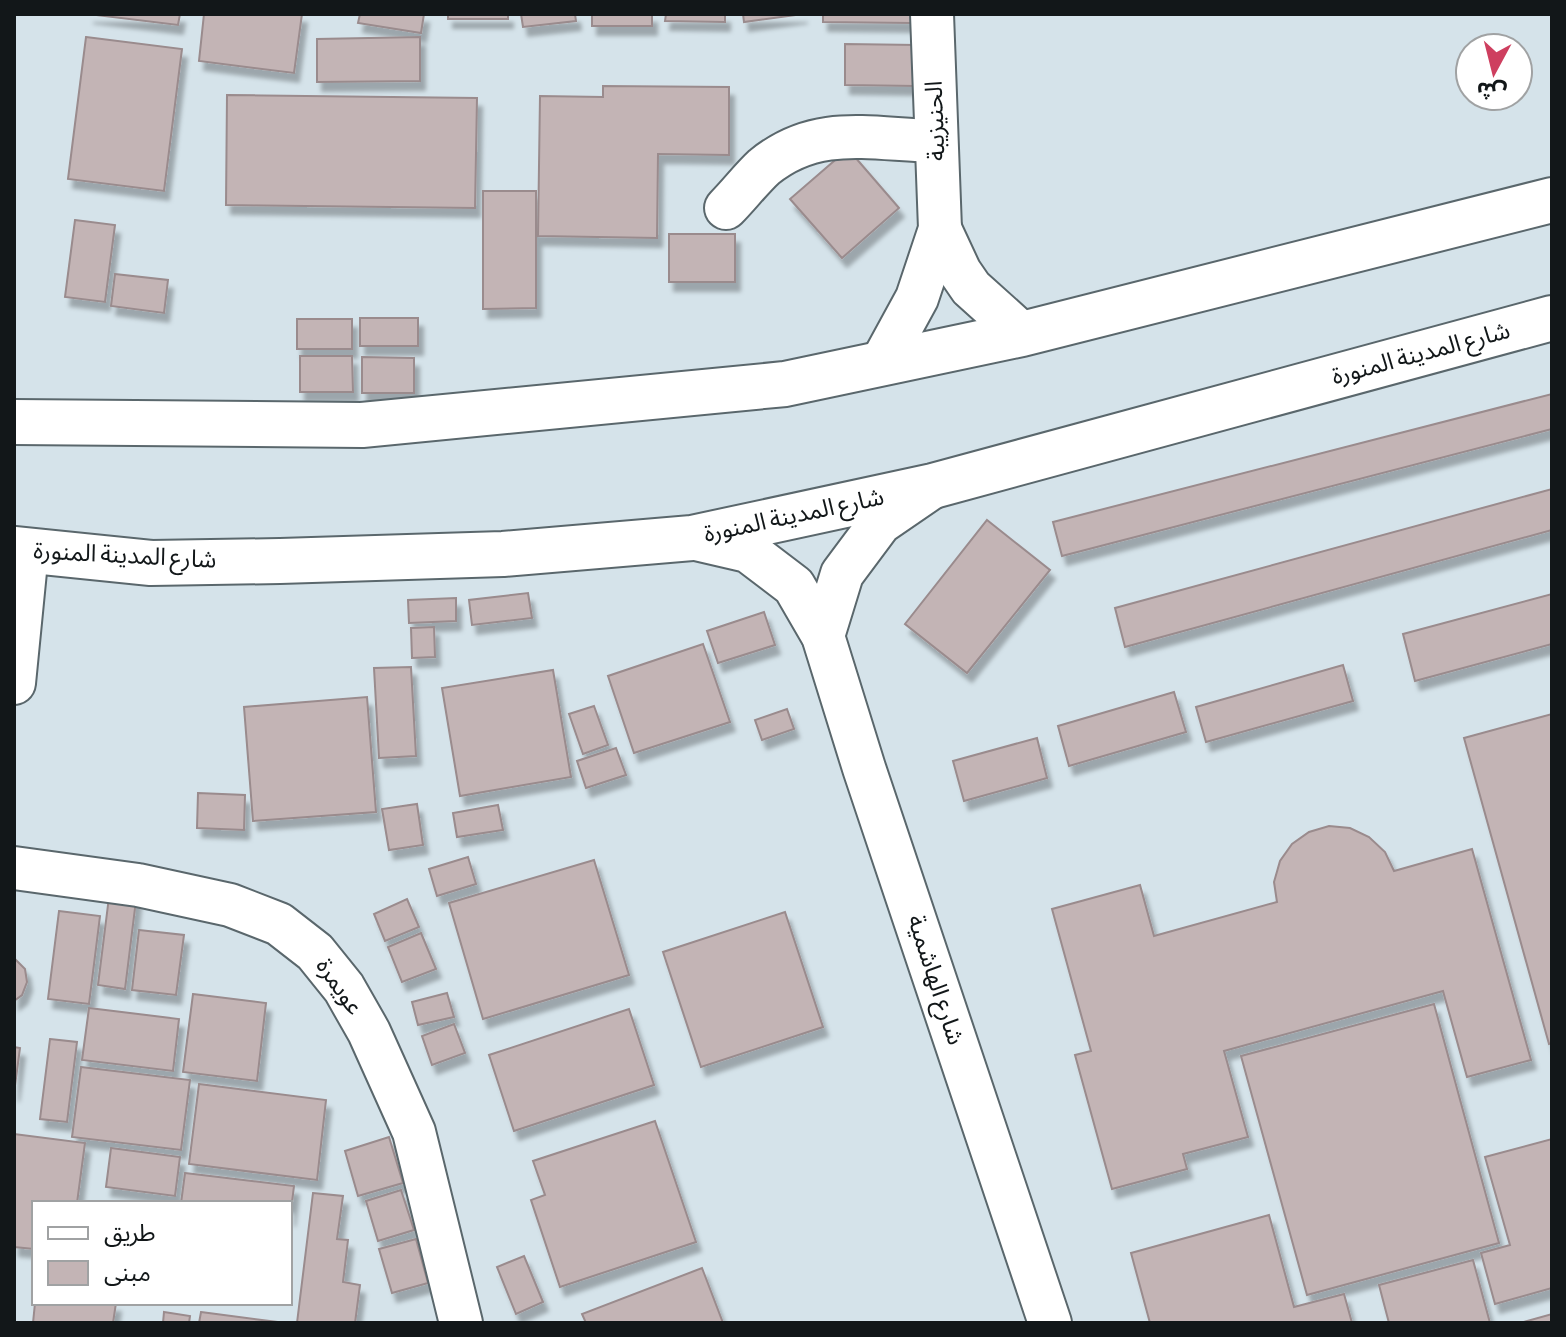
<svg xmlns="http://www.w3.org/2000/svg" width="1566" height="1337" font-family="'Alegreya Sans','Noto Sans Arabic',sans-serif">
<defs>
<filter id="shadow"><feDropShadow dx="5" dy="9" stdDeviation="2" flood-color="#0004"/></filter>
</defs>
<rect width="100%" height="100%" fill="#d5e3ea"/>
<g fill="#c3b4b5" stroke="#9a8b8d" stroke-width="2" filter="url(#shadow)">
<path d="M88,14H180L178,25Z"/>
<path d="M204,14H302L294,73L199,61Z"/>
<path d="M360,14H424L421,33L358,23Z"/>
<rect x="448" y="14" width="60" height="5"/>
<path d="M521,14H575L576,21L523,27Z"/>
<rect x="592" y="14" width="60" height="12"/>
<path d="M666,14H725V22L665,21Z"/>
<path d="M743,14H803L744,22Z"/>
<path d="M823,14H912L911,23L823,22Z"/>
<path d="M86,37L182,49L164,191L68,179Z"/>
<path d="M420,37V81L317,82V39Z"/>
<path d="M845,44L917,45L916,86L845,85Z"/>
<path d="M603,86L729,87V155L658,154L657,238L538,236L540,96L603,97Z"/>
<path d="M227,95L477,98L475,208L226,205Z"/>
<path d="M848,149L899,208L842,258L790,199Z"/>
<path d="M483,191H536V308L483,309Z"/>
<path d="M75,220L115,225L105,302L65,297Z"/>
<rect x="669" y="234" width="66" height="48"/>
<path d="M115,274L168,280L164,313L111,306Z"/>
<rect x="360" y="318" width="58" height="28"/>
<rect x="297" y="319" width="55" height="30"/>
<path d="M300,356H352L353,392H300Z"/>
<path d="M362,357L414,358V393H362Z"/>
<path d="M1552,394V429L1062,556L1053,522Z"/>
<path d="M1552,489V530L1125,647L1115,608Z"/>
<path d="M987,520L1050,570L967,673L905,624Z"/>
<path d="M528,593L532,618L472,625L469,600Z"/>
<path d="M1552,594V644L1415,681L1403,634Z"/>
<path d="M456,598V621L409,623L408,600Z"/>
<path d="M764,612L775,645L718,663L707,631Z"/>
<path d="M434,627L435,657L412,658L411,628Z"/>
<path d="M703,644L730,722L634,753L608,676Z"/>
<path d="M1343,665L1353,701L1206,742L1196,707Z"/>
<path d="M411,667L416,756L379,758L374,668Z"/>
<path d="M553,670L571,777L460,796L442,688Z"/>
<path d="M1174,692L1186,732L1069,766L1058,726Z"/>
<path d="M367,697L376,812L253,821L244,707Z"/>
<path d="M594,706L608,745L583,754L569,714Z"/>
<path d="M787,709L794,729L762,740L755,720Z"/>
<path d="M1552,714V1043L1549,1044L1464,738Z"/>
<path d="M1037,738L1047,778L964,801L953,761Z"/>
<path d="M616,748L626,775L586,788L577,761Z"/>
<path d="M198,793L245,795L244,830L197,828Z"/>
<path d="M417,804L423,845L389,850L382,809Z"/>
<path d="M498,805L503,830L457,837L453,813Z"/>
<path d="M1329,826L1350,828L1369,837L1385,852L1394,871L1472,849L1531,1060L1467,1077L1443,991L1224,1051L1248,1137L1183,1154L1187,1169L1112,1189L1075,1055L1091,1051L1052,909L1140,885L1154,936L1277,902L1274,882L1280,861L1292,844L1309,832Z"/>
<path d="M468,857L476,884L437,896L429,869Z"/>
<path d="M594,860L629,975L483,1019L449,903Z"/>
<path d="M110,889L137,892L125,989L98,985Z"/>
<path d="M407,899L419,927L385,941L374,914Z"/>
<path d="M59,911L100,916L89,1004L48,999Z"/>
<path d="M785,912L823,1027L701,1067L663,952Z"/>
<path d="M139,930L184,935L176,995L132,990Z"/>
<path d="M421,933L436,969L402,982L388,947Z"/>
<path d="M14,958L25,969L27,982L22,995L14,1001Z"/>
<path d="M447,993L454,1017L418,1025L412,1002Z"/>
<path d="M193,994L266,1003L257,1081L183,1072Z"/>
<path d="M1434,1004L1499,1243L1307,1295L1241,1056Z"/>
<path d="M89,1008L179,1019L173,1071L82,1060Z"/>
<path d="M629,1009L654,1085L514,1131L489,1055Z"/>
<path d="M454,1024L465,1053L432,1065L422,1036Z"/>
<path d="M50,1039L77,1042L67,1122L40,1119Z"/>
<path d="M14,1047L20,1048L14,1093Z"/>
<path d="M81,1067L190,1080L181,1150L72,1137Z"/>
<path d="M199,1084L326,1100L317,1180L189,1164Z"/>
<path d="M655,1121L696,1242L560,1287L531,1200L545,1195L533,1161Z"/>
<path d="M14,1134L85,1143L77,1203H34V1249L14,1247Z"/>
<path d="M389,1137L403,1183L358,1196L345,1151Z"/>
<path d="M1552,1139V1288L1495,1304L1481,1253L1510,1245L1485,1157Z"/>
<path d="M111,1148L180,1157L175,1196L106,1187Z"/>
<path d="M185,1173L294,1186L290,1218V1203H181Z"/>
<path d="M401,1190L414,1230L378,1241L366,1201Z"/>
<path d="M313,1193L343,1196L337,1239L348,1240L343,1282L360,1285L355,1323H297Z"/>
<path d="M1269,1215L1294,1307L1344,1294L1352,1323H1150L1131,1253Z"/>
<path d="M416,1239L428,1283L392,1293L379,1249Z"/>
<path d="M524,1256L543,1302L516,1314L497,1267Z"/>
<path d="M1473,1260L1490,1323H1389L1379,1285Z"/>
<path d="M702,1268L723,1323H586L582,1314Z"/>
<path d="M35,1303H116L113,1323H33Z"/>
<path d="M164,1312L190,1316L189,1323H163Z"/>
<path d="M201,1312L277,1322V1323H199Z"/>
<path d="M1552,1314V1323H1520Z"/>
</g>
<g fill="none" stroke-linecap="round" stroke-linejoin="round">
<g stroke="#5a676c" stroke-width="46">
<g id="minor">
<path d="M726,208C739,195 751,179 764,167C818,123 873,140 936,141"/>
<path d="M940,229L960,272L971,288L1022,334"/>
<path d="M881,364L917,298L940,229L932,14"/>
<path d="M692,538L748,551L794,586L823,636L864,768L1050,1323"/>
<path d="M823,636L842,574L880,523L931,488"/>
<path d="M14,683L27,551"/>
<path d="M14,868L138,885L230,905L279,924L315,952L344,988L369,1032L414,1132L461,1323"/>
</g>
</g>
<g stroke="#5a676c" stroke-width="48">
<g id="tertiary">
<path d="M14,422L362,425L785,384L1022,334L1552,200"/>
<path d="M14,549L151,563L280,561L503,554L692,538L933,486L1552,318"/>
</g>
</g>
<use href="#minor" stroke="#fff" stroke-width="42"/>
<use href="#tertiary" stroke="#fff" stroke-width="44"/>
</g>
<g text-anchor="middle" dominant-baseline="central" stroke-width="6" stroke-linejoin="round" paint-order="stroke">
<g font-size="24" fill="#121719" stroke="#fff">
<text transform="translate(936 121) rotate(-92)">الحنيزيبة</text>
<text transform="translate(1421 354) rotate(-15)">شارع المدينة المنورة</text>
<text transform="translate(794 516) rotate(-12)">شارع المدينة المنورة</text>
<text transform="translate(125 556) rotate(3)">شارع المدينة المنورة</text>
<text transform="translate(935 980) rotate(72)">شارع الهاشمية</text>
<text transform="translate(339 987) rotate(55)">عويمرة</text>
</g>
</g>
<rect width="1566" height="1337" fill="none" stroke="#121719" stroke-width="32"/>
<rect x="32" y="1201" width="260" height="104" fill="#ffffff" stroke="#a0a2a3" stroke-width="2"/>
<rect x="48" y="1227" width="40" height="12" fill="#ffffff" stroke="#a0a2a3" stroke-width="2"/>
<text x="104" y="1241" font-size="24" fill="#121719">طريق</text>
<rect x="48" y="1261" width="40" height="24" fill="#c3b4b5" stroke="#a0a2a3" stroke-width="2"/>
<text x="104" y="1281" font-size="24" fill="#121719">مبنى</text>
<g transform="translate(1494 72) rotate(187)"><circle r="38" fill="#ffffff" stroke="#a0a2a3" stroke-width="2"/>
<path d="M0-6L14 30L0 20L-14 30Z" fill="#ce3f5f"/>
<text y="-12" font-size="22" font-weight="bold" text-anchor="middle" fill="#121719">ش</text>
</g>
</svg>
